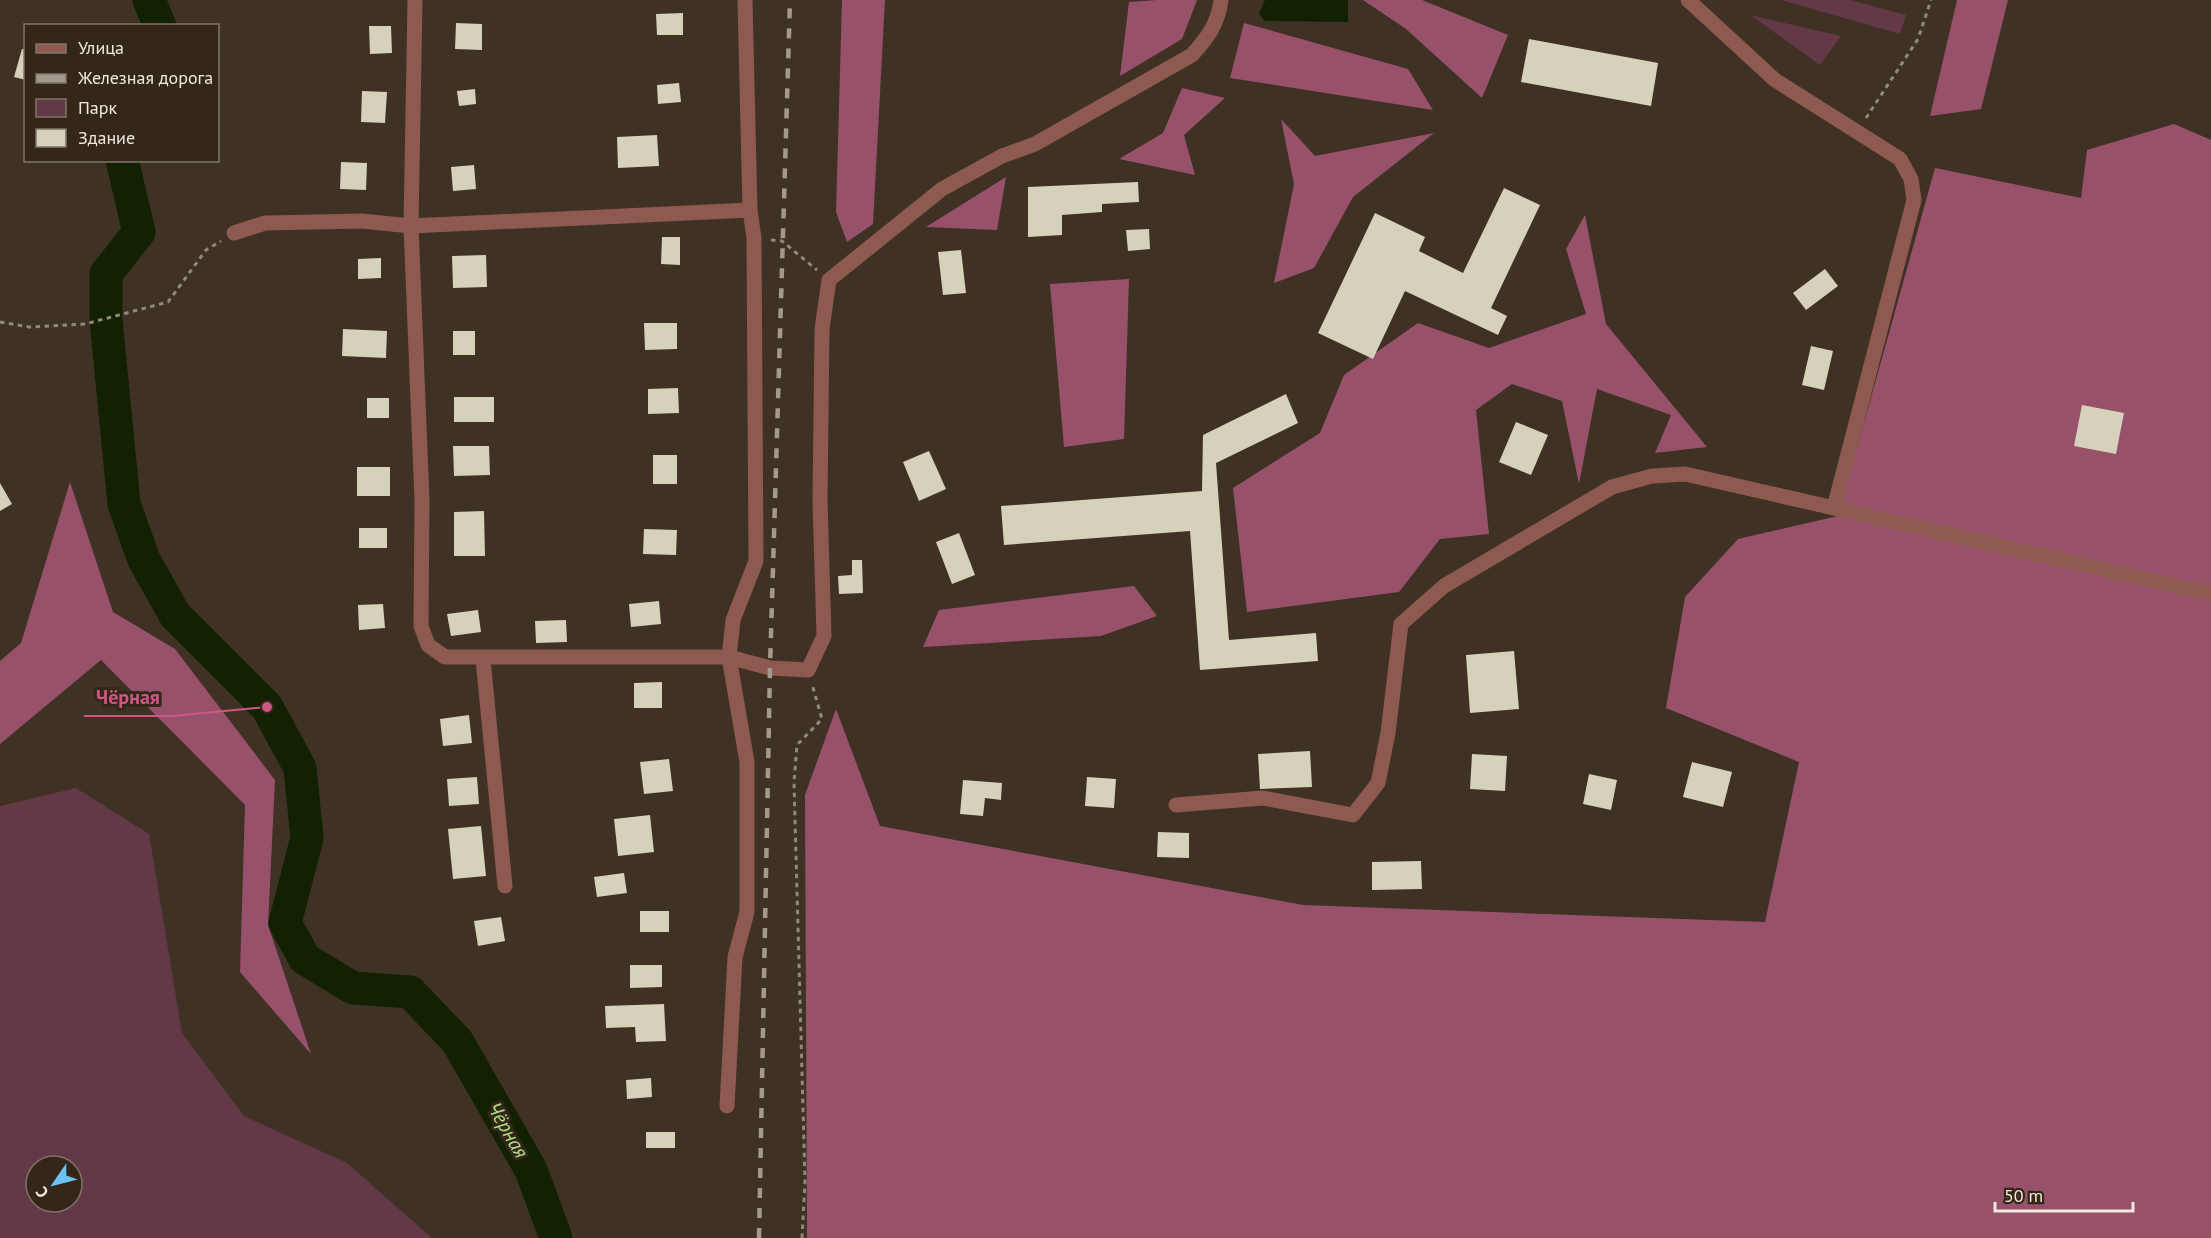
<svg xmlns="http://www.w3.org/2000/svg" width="2211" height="1238" font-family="'PT Sans',sans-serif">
<rect width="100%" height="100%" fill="#3f3124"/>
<g fill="#633847" fill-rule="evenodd">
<path d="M1781,0H1850L1906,15L1900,34Z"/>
<path d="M1750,15L1841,36L1820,65Z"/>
<path d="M76,788L149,834L182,1033L244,1116L347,1163L432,1238H0V806ZM36,1166H72V1202H36Z"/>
</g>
<g fill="#98516b">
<path d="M842,0H885L873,224L847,242L836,212Z"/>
<path d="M1157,0H1197L1182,39L1120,76L1129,2Z"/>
<path d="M1363,0H1422L1508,35L1482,98L1406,29Z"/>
<path d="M1957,0H2008L1981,109L1930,116Z"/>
<path d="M1244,23L1408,69L1433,110L1230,78Z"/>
<path d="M1182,88L1225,98L1184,135L1195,175L1119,159L1163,133Z"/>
<path d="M1281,119L1315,156L1434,133L1353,197L1314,268L1274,283L1294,184Z"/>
<path d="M2174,124L2211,140V1238H807L805,795L836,709L880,826L1303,905L1765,922L1799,762L1666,708L1685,597L1738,539L1838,516L1935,168L2081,198L2087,150Z"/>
<path d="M1006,177L997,230L926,227Z"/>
<path d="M1585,215L1606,324L1707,447L1655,453L1671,415L1597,389L1579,484L1562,401L1512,384L1476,410L1489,534L1440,539L1399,592L1247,612L1233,488L1320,433L1344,375L1418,323L1489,348L1586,314L1566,249Z"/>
<path d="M1129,279L1124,439L1064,447L1050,284Z"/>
<path d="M70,482L113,612L175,649L275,780L268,925L311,1054L240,972L245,805L101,660L0,744V661L21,643Z"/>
<path d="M1134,586L1157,616L1101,636L923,647L939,610Z"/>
</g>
<path fill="#112101" d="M1265,0H1348V22L1264,21L1259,13Z"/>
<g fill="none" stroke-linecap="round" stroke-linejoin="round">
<g stroke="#112101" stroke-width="33">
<path d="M149,0L160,26"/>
<path d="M122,160L139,232L106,274V320L124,504L144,560L175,615L267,707L300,768L307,838L285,923L305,959L353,988L410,992L457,1041L531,1170L556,1238"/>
</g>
</g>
<g fill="#d5d1bb">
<path d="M683,13V35H657L656,14Z"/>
<path d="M456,23L482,24V50L455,49Z"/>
<path d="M369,26H391L392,53L370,54Z"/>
<path d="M1529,39L1658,63L1651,106L1521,82Z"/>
<path d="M22,49H26V80L14,77Z"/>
<path d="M679,83L681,102L658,104L657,85Z"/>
<path d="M475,89L476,104L459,106L457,91Z"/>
<path d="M362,91L387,92L385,123L361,122Z"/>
<path d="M657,135L659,166L618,168L617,137Z"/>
<path d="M341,162L367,163L366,190L340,189Z"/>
<path d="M474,165L476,189L453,191L451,167Z"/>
<path d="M1138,182L1139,202L1102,204V212L1062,215V235L1028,237V187Z"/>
<path d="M1504,188L1540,205L1491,308L1507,316L1498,335L1405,291L1373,359L1318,333L1375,213L1425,237L1419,251L1463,273Z"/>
<path d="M1149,229L1150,249L1128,251L1126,230Z"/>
<path d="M662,237H680V265L661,264Z"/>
<path d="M961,250L966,293L943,295L938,252Z"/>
<path d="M486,255L487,287L453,288L452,256Z"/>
<path d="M381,258V278L358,279V259Z"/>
<path d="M1825,269L1838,286L1806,310L1793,293Z"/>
<path d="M644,323H677V349L645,350Z"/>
<path d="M343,329L387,331L386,358L342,356Z"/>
<rect x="453" y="331" width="22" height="24"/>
<path d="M1811,346L1833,351L1824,390L1802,385Z"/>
<path d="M678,388L679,413L648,414V389Z"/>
<path d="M1286,394L1298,423L1216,463L1229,640L1316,633L1318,661L1200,670L1190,531L1004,545L1001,506L1202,491L1203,435Z"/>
<rect x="454" y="397" width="40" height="25"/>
<rect x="367" y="398" width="22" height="20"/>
<path d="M2082,405L2124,413L2116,454L2074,446Z"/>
<path d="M1516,422L1548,435L1531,475L1499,462Z"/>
<path d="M453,446H489L490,475L454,476Z"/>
<path d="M929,451L946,489L919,501L903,462Z"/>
<rect x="653" y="455" width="24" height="29"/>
<rect x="357" y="467" width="33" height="29"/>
<path d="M0,483L12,504L0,511Z"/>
<path d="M484,511L485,556H454V512Z"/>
<rect x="359" y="528" width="28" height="20"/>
<path d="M644,529L677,530L676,555L643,554Z"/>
<path d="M959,533L975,575L952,584L936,542Z"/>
<path d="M852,560H862L863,593L839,594L838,576L852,575Z"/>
<path d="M659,601L661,624L631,627L629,604Z"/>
<path d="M383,604L385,628L359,630L358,605Z"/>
<path d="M478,610L481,632L451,636L447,614Z"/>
<path d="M566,620L567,642L536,643L535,621Z"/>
<path d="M1514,651L1519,709L1470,713L1466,655Z"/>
<path d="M662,682V708H634V683Z"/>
<path d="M469,715L472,743L443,746L440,719Z"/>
<path d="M1310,751L1312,787L1260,789L1258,754Z"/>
<path d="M1472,754L1507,756L1505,791L1470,789Z"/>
<path d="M669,759L673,791L644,794L640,762Z"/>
<path d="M1692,762L1732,772L1723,807L1683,797Z"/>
<path d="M1589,774L1617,780L1611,810L1583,804Z"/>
<path d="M477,777L479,804L449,806L447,779Z"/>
<path d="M1087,777L1116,779L1114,808L1085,806Z"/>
<path d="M963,780L1002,783L1001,800L985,798L983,816L960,814Z"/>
<path d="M650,815L654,852L618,856L614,819Z"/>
<path d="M481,826L486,876L453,879L448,829Z"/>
<path d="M1158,832L1189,833V858L1157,857Z"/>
<path d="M1421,861L1422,889L1372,890V862Z"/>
<path d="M624,873L627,893L597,897L594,877Z"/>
<rect x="640" y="911" width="29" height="21"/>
<path d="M501,917L505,941L478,946L474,921Z"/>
<path d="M630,965H662V987L630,988Z"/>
<path d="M664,1004L666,1041L636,1042L635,1027L606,1028L605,1006Z"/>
<path d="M651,1078L652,1097L627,1099L626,1080Z"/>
<rect x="646" y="1132" width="29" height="16"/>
</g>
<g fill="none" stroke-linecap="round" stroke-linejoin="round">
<g stroke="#93887d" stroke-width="3" stroke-dasharray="4.5 4.5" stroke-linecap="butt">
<path d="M1866,118L1918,39L1931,0"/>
<path d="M771,240L782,241L817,270"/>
<path d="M0,322L29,327L85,324L168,302L206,250L221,241"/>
<path d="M802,1238L805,1182L794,782L797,745L822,719L812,684"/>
</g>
<g stroke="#8e5a50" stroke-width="15">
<path d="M415,0L411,226L422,500L421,626L428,645L445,657H729L770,668L808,670L824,636L820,501L822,329L829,280L942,189L1002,156L1035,144L1192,55C1208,37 1218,24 1221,0"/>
<path d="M1688,0L1775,80L1900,159L1911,179L1914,200L1834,508"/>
<path d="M234,233L265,223L362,221L411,226L750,210"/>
<path d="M483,659L505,886"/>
<path d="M1176,805L1263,798L1353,815L1378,783L1388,733L1401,624L1444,586L1612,487L1652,476L1685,474L2211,594"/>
<path d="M727,1106L735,957L747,912V762L729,657L733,620L756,561L754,238L750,210L745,0"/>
</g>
<path stroke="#a4998e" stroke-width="4.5" stroke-dasharray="10 10" stroke-linecap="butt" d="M759,1238L770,668L790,0"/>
</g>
<g text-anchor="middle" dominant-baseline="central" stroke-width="6" stroke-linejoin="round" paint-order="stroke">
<g font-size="20" font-style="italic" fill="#afe086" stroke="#34271a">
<text transform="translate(508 1130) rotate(60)">Чёрная</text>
</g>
</g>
<path fill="none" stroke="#d05683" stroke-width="2" d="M267 707L172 716H84"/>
<circle fill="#d05683" stroke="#34271a" stroke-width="2" cx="267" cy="707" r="6"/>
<g font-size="20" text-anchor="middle" font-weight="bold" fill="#d05683" stroke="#34271a" stroke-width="6" stroke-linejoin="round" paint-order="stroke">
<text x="128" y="704">Чёрная</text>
</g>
<rect x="24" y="24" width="195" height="138" fill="#34271a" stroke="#807469" stroke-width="1.5"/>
<rect x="36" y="44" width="30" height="9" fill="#8e5a50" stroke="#807469" stroke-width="1.5"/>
<text x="78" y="54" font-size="18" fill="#f1e8df">Улица</text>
<rect x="36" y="74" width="30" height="9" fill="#a4998e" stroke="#807469" stroke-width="1.5"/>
<text x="78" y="84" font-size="18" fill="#f1e8df">Железная дорога</text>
<rect x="36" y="99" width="30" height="18" fill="#633847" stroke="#807469" stroke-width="1.5"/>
<text x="78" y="114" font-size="18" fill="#f1e8df">Парк</text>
<rect x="36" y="129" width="30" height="18" fill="#d5d1bb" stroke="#807469" stroke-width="1.5"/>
<text x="78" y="144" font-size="18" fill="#f1e8df">Здание</text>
<g transform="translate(54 1184) rotate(235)"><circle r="28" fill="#34271a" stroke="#807469" stroke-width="1.5"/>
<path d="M0-4.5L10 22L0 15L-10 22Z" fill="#6ac3f1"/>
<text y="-9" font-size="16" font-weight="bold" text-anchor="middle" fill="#f1e8df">С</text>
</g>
<path d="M1995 1202v9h138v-9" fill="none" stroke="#f1e8df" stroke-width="3"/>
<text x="2004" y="1202" font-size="18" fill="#f1e8df" stroke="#34271a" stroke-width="4.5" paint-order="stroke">50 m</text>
</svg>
